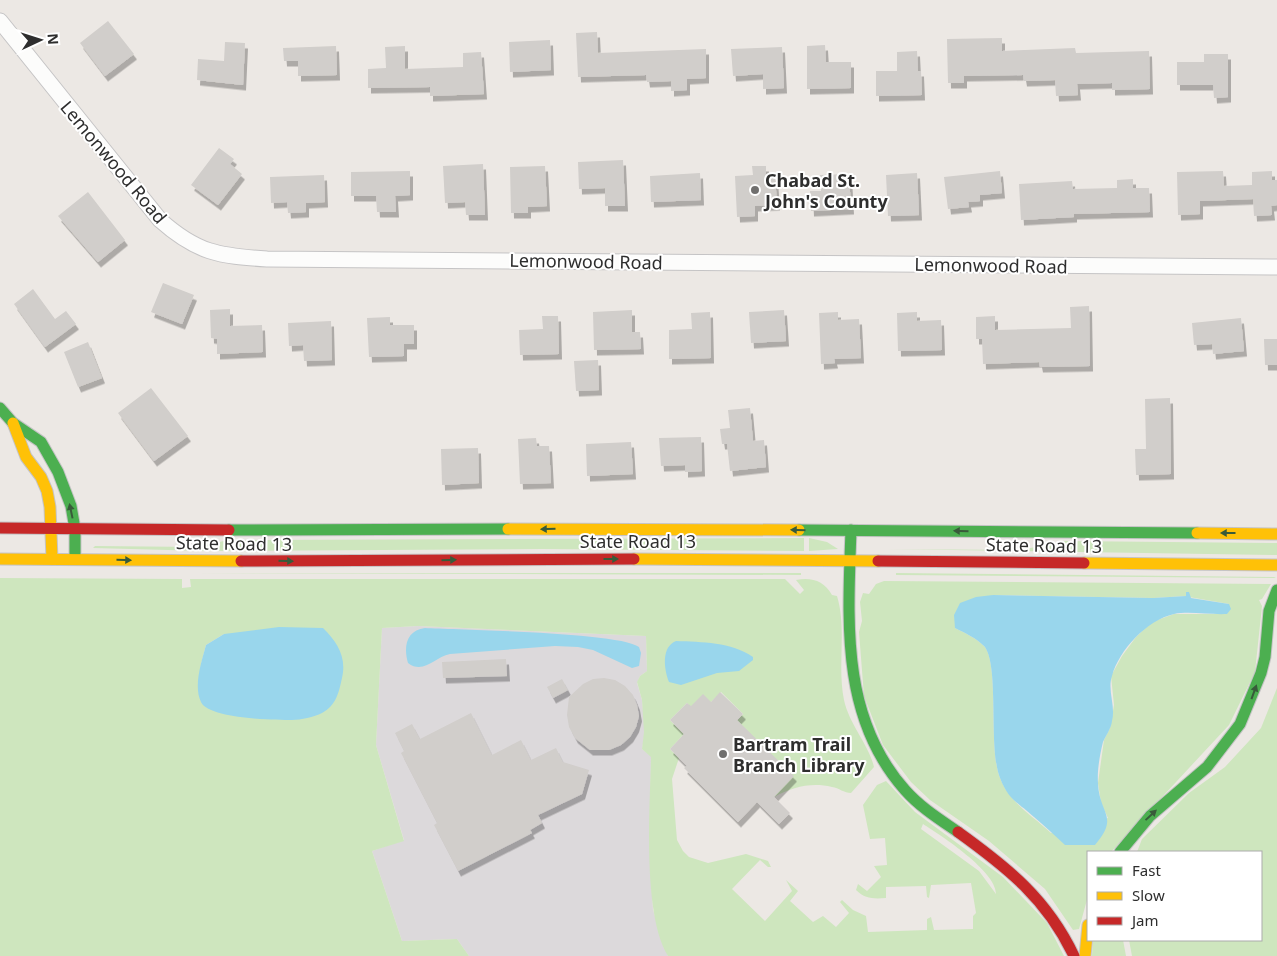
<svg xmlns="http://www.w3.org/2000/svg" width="1277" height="956" font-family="'Noto Sans',sans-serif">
<defs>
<filter id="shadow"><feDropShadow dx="3" dy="5.5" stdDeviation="0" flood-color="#0004"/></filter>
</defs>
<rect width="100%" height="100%" fill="#ece8e4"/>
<path fill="#dcd9db" d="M418,626L646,636L647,671L640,676L637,683L642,700L645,732L642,749L651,756L650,861L653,910L668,956H469L457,939L402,941L372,851L404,840L376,745L382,628Z"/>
<g fill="#cee6be" fill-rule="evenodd">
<path d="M804,538V551L542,549L206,551L93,548L95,546L198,547L228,540Z"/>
<path d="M809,538L827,542L838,549L809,551Z"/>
<path d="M1064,541L1277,543V555L887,549L1021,550Z"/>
<path d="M195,573H801V575Z"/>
<path d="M896,573L1274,577L1276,578L896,575Z"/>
<path d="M0,578L182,579V588L191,587L190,579H785L800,594L804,590L796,580C812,577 824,581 832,595L837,596C847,629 837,666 844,700C849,724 869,745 874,767L851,793C844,793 839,788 832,787C811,782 793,787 774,797L734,724L743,714L721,692L711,702L691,707L687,703L670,720L684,734L670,749L679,758L672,779L677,840L683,851L689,857L708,863L746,854L768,861L771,867H768L760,860L732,889L765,921L792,891L786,880L798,891L790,901L813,922L823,916L836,927L849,913L840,902L842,900L853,910L866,916L868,932L927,930V919L931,917L934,930L973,929V916L976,913L971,883L931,885L929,898L927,897L926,886L886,887V898C874,899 865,899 856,890L858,884L867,891L881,877L874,866L887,865L885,838L870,839L863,805L877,785L886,781L915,812L1003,877L1047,923L1064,956H668C642,914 650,807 651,757L642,749L644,732L642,700L637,682L640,676L647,671L646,636L418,626L382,628L376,745L404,841L372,851L402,941L457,939L469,956H0ZM224,634L199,687L201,664L206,645ZM923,824C942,836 997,872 996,894L979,871L921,829Z"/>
<path d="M884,581L1271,584L1262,599L1259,600L1262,606L1255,672L1229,725L1111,852H1088V896L1079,929L1073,930L1045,889L989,841L930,800L911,782L883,745L864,696L859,632L862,621L860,602L863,593L869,594L876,584ZM1186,592H1189V597L1229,604L1227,614H1174L1152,622L1136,637L1122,656L1111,676L1114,705L1110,728L1104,740L1098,783L1101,803L1108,818L1051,833C1032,815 1010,803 1000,778C988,749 1000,663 984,646C976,638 965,633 955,628L993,595L1153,598L1186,596Z"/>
<path d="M1277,688V956H1132L1129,940H1261V852H1137L1142,839L1189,793L1225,767L1261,728Z"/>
<path d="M1093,940H1123L1126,956H1092Z"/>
</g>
<g fill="#99d6ec">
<path d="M1186,592H1189L1191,598L1229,604L1231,609L1227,614C1211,615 1189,611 1174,614C1147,620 1119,650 1112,676C1107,690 1116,706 1112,721C1111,729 1106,735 1103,742C1100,754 1097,770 1098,783C1099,814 1120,816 1095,845H1065C1055,836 1045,826 1034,817C1018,802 1009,801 1000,778C988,749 1000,664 984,646C976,638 965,633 955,628L954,615L960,603L976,597L993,595L1153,598L1186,596Z"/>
<path d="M279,627L323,628C337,642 347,657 342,678C339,692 336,706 322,713C314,717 301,720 292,720C274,720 209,719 201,702C193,686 202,660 206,645L224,634Z"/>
<path d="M425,628C459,630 620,632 639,647L641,653L639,666L632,668L593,650L578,647L555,646L450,654C434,657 424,675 408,663C403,646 407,630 425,628Z"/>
<path d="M676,641C702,642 731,642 753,657V660L739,671L717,673L681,685L669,682C664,669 661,647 676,641Z"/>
</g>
<g fill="#d1cecb" filter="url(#shadow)">
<path d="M108,21L134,54L105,76L80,43Z"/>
<path d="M597,32L598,53L706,49V78L687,79V90L671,91V81L647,82L646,75L578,77L576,33Z"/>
<path d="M1002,38V51L1075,48L1076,53L1149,51L1150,89L1112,90V83L1077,84L1078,95L1056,96L1055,80L1024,81L1023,75L964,76V83H948L947,39Z"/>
<path d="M550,40L551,70L510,72L509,42Z"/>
<path d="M225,42L245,43L243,85L197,80L198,59L224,61Z"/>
<path d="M825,45L826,62H851V88L807,89V46Z"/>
<path d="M336,46L337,75L298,76V61H284L283,48Z"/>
<path d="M405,46V69L463,67V53L481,52L484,94L430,96V87L368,88V69L386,68L385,47Z"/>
<path d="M782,47L784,88L763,89V74L733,76L731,49Z"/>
<path d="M917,51L918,71H921L922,95L876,96V71H897V52Z"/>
<path d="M1204,54H1228V97L1214,98L1213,85H1177V62H1204Z"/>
<path d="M219,148L234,159L230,164L242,174L218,205L191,185Z"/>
<path d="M623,160L625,206H605V188L579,189L578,162Z"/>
<path d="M483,164L485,215H466L465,202L445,203L443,166Z"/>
<path d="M545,166L547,206L528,207V213H511L510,167Z"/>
<path d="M752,166H766V175H775L777,205L755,206V216L737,217L735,176L753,175Z"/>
<path d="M410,171V195L395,196L396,212H377L376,196H351V172Z"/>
<path d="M1000,171L1002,193L980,195V201L968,202L969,207L948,209L944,177Z"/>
<path d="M1223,171L1224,186L1252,185V172L1272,171V180H1277V205L1271,206L1272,215L1254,216L1253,199L1200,201V214L1178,215L1177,172Z"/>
<path d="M700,173L701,200L651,202L650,176Z"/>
<path d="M917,173L919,215L888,216L886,175Z"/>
<path d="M849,174L851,209L811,211L810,191H821L820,175Z"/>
<path d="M324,175L325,202L306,203V212L288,213L287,202L271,203L270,177Z"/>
<path d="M1133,179V188H1149L1150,212L1074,214V217L1021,220L1019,184L1072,181L1073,189L1117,188V180Z"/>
<path d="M88,192L125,240L98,262L58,216Z"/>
<path d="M163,283L194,295L182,324L151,312Z"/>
<path d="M33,289L55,319L66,311L76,324L45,347L14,304Z"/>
<path d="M1089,306L1090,366L1040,367L1039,362L983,364L982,339H976V317L995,316V330L1071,328L1070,307Z"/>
<path d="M230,309V326L262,325L263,352L217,354V339L211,338L210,310Z"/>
<path d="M632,310V332H640L641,349L594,350L593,312Z"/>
<path d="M784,310L786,341L751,343L749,312Z"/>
<path d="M710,312L711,358L669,359V330L692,329L691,313Z"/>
<path d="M838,312V320L859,319L861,358L834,359L835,363L821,364L819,313Z"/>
<path d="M917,312V321L941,320L942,350L898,351L897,313Z"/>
<path d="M542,316H558L559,354L520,355L519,330L543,329Z"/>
<path d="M390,317V325H414V344H404V356L369,357L367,318Z"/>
<path d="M1241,318L1244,351L1213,354L1212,344L1194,345L1192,323Z"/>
<path d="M331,321L332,360L304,361L303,345L289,346L288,323Z"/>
<path d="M1264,339H1277V365H1265Z"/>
<path d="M88,342L102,378L78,387L64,352Z"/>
<path d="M598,360L599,390L576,391L574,361Z"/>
<path d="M151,388L188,436L154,461L118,413Z"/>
<path d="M1170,398L1171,474L1136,475L1135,449H1146L1145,399Z"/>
<path d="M750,408L753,441L764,440L766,467L730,471L727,444H722L720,429L730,428L728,410Z"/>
<path d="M701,437L702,471L685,472V465L661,466L659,438Z"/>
<path d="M536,438L537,446H549L551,483L520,484L518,439Z"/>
<path d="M631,442L633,474L587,476L586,444Z"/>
<path d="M478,448L479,483L442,485L441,449Z"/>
<path d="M506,659L507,676L443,678L442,662Z"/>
<path d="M604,678L615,680L625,686L633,695L637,705L639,716L636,727L630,737L621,745L609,750H590L575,738L569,727L567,715L569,697L583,684L593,679Z"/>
<path d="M562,679L568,690L553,698L547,687Z"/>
<path d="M720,692L743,714L737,720L794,776L774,797L790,813L779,824L757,802L738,822L684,768L687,766L670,749L684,734L670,720L687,703L691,706L703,694L711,702Z"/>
<path d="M471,713L492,755L521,740L531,760L556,748L563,762L589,770L582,794L538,815L542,823L530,830L532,833L458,871L434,825L437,823L401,753L404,751L395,733L412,724L420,739Z"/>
</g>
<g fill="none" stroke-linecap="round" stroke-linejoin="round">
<g stroke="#c5c4c5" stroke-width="17">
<path id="street" d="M0,21L160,220C197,253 219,256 267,259L1277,267"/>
</g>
<g stroke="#c5c4c5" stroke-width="13">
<g id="fast">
<path d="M0,408L13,423L41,442L58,472L71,506L75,529V559"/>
<path d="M229,530L508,529"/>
<path d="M799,530L1197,533"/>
<path d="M851,530C848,620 840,717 905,790C920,807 939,819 958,832"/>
<path d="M1120,852L1150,816L1207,767L1240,724L1261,673L1265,657L1269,611L1277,590"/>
</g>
</g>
<g stroke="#c5c4c5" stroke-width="13">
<g id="slow">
<path d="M13,423L26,457L41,477L47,491L50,507L52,559"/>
<path d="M508,529L799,530"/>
<path d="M1197,533L1277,534"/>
<path d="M0,559L241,561"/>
<path d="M634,559L878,561"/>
<path d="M1084,563L1277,565"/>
<path d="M1085,956L1088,925"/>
</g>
</g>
<g stroke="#c5c4c5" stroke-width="13">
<g id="jam">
<path d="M0,528L229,530"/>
<path d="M241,561L634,559"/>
<path d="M878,561L1084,563"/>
<path d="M958,832C1008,868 1047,899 1074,956"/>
</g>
</g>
<use href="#street" stroke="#fcfcfb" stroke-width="15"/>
<use href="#fast" stroke="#4caf50" stroke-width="11"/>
<use href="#slow" stroke="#ffc107" stroke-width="11"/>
<use href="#jam" stroke="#c62828" stroke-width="11"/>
</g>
<defs><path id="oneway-solid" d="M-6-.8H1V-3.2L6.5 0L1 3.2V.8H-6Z" transform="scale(1.25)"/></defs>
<g fill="#385b3a">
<use href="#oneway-solid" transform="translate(71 511) rotate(-102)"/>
<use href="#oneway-solid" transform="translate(548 529) rotate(179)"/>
<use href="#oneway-solid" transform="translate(798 530) rotate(-179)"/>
<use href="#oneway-solid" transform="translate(961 531) rotate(-179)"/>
<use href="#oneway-solid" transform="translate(1228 533) rotate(-180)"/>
<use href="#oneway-solid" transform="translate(611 559)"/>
<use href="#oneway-solid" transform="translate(124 560) rotate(1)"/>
<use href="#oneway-solid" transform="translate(449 560) rotate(-1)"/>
<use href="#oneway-solid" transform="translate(286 561) rotate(1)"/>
<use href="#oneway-solid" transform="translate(1254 692) rotate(-70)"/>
<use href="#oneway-solid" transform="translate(1151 815) rotate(-43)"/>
</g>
<g fill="#706f6e" stroke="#fff" stroke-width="2">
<circle cx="755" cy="190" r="5"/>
<circle cx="723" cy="754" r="5"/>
</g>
<g text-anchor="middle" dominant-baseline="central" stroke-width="4" stroke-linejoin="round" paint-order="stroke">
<g font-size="18" fill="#2e2e2e" stroke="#fff">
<text transform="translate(114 162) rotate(50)">Lemonwood Road</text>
<text transform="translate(586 261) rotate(1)">Lemonwood Road</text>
<text transform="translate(991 265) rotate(1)">Lemonwood Road</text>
<text x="638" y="541">State Road 13</text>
<text transform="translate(234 543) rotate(1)">State Road 13</text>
<text transform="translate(1044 545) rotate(1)">State Road 13</text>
</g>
<g font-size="18" font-weight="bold" fill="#2e2e2e" stroke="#fff" text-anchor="start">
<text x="765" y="180">Chabad St.<tspan x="765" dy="21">John's County</tspan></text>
<text x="733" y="744">Bartram Trail<tspan x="733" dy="21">Branch Library</tspan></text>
</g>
</g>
<rect x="1087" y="851" width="175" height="90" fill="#ffffff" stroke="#ababab"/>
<rect x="1097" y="867" width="25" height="8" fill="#4caf50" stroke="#ababab"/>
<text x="1132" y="876" font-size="15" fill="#2e2e2e">Fast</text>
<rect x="1097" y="892" width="25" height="8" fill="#ffc107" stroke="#ababab"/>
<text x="1132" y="901" font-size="15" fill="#2e2e2e">Slow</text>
<rect x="1097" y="917" width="25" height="8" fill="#c62828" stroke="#ababab"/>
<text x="1132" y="926" font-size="15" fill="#2e2e2e">Jam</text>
<g transform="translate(40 40) rotate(86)" stroke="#ffffff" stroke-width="4" paint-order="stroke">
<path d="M0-4L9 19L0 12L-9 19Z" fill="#2e2e2e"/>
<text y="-8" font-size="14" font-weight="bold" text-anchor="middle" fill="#2e2e2e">N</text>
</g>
</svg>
